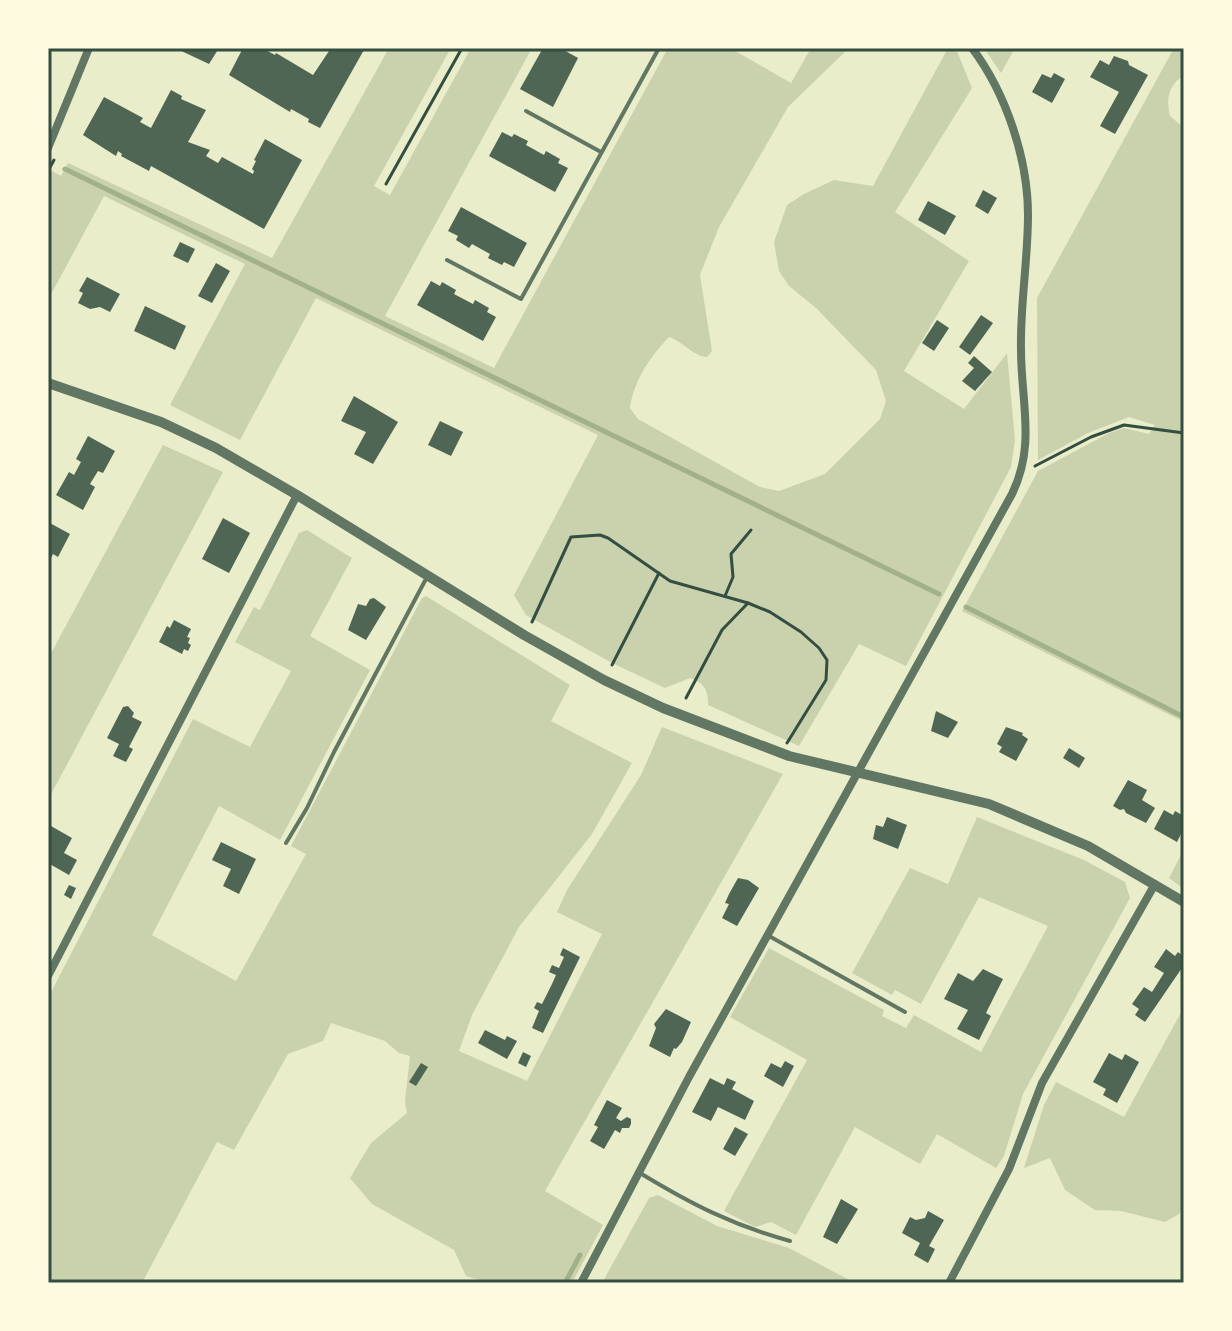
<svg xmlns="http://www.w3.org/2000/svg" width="1232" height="1331" font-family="'Alegreya Sans',sans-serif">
<rect width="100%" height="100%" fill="#e9edc9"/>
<g fill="#cad2ad">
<path d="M389,48H451L374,186L390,195L471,48H532L385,316L494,368L668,48H730L791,83L811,48H849L788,107L719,227L700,275L712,351L707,357C693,356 682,341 669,337C650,357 634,380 630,408L638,419L760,487L779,491L825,474L880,419L886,401L876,370L816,308L789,286L779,271L774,242L787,205L804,194L834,180L873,186L948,48L956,49L972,88L895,212L969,261L904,371L964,409L1007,353L1015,440L1011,467L906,666L859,644L799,746L708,705C709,690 703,682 690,678L665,688L612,663L526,615L514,595L598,435L316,298L240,440L170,405L245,264L104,196L48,300V179L52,171L61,176L68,163L272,258Z"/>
<path d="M984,48H1015L1001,73Z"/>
<path d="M1174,48H1184V75C1168,86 1166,98 1170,116L1184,128V722L962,611L1038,471L1109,433L1124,428L1149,434L1155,425L1129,417L1088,433L1038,460L1037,298Z"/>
<path d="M163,445L223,472L48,800V659Z"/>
<path d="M307,530L352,558L310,636L370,670L280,840L219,806L152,935L236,981L306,854L291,846L422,598L426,596L570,685L551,721L632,763L592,834L519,927L472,1015L459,1051L527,1081L602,934L557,912L567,890L641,775L662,727L783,774L545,1191L603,1225L572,1283H489L466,1276L454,1250L372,1204L350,1178L371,1143L407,1113L405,1101L410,1056L399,1053L385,1041L331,1023L323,1041L288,1054L234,1150L217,1142L142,1283H48V998L193,719L250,747L291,671L235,642L254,607L260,610L299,533Z"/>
<path d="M977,817L1084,860L1125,882L1130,898L1023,1094L1004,1156L996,1168L937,1134L920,1164L855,1127L796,1235L771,1222L755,1227L724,1211L807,1060L730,1017L769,948L884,1010L882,1016L906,1028L914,1015L981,1052L1048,926L979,897L921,1004L895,990L892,995L852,973L910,868L948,884Z"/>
<path d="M1184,849V889L1169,878Z"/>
<path d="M1184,1007V1207L1179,1214L1165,1222L1121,1211L1095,1210L1065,1190L1050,1158L1024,1168L1044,1105L1056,1082L1124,1117Z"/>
<path d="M658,1195L717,1226L789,1248L855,1283H602L649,1198Z"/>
</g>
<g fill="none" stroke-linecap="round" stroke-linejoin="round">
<g stroke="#a3b18a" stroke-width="5">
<path d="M65,169L939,594"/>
<path d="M966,607L1184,717"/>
<path d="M565,1283L580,1255"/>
</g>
</g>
<g fill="#4f6655">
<path d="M175,48H219L209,64Z"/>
<path d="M243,48H262L275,55L276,53L313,75L329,51L325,48H365L320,128L308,122L309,119L291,109L290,112L229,75Z"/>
<path d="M543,48H560L578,58L553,107L520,89Z"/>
<path d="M1114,56L1128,61L1129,65L1148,75L1115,134L1100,126L1119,92L1090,77L1100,60L1109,65Z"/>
<path d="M1054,73L1065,79L1052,103L1032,92L1042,74L1051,78Z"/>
<path d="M171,90L182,96L181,99L206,110L188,142L210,150L206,156L218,163L222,157L253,174L254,171L252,169L256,161L254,160L265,139L302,160L264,229L151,166L149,171L121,156L122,154L118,151L116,156L83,135L104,97L143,118L140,122L151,128Z"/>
<path d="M502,132L512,137L514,134L528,141L526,145L544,155L546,151L560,159L558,163L568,168L555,192L489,156Z"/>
<path d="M983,190L997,198L988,214L975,206Z"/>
<path d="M928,201L956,216L945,235L918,220Z"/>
<path d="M461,207L527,243L514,267L504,262L502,265L488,258L490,254L472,244L469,248L456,240L458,236L448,231Z"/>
<path d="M180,242L195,249L188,263L173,256Z"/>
<path d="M216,263L230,271L212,303L198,296Z"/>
<path d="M87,277L120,294L110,312L100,307L90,309L78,303L83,293L79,291Z"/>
<path d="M431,281L440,286L442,282L456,290L454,294L473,304L475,300L489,308L487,312L496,317L483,341L417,305Z"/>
<path d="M145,306L186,326L175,350L134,331Z"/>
<path d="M981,315L993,323L970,355L959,347Z"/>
<path d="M937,320L949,328L934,351L922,343Z"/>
<path d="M974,356L992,372L975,391L962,381L974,368L968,363Z"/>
<path d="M354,396L398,422L373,464L354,454L366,432L341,421Z"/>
<path d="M440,421L463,432L451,456L428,445Z"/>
<path d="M88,436L115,451L103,473L98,471L90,484L95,487L83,510L56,495L69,472L74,475L81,462L76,459Z"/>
<path d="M223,518L250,533L229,573L202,559Z"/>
<path d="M48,522L70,534L58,557L53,554L48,564Z"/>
<path d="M374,598L386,607L366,640L348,630L358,604L366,606L370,599Z"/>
<path d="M174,620L191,629L187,637L190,638L188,643L191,645L188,651L184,649L182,654L159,642L167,626L170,628Z"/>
<path d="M128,706L134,713L132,717L142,722L129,747L133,749L126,762L113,756L119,744L107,738L123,707Z"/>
<path d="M936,711L958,722L948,738L931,731Z"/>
<path d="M1006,727L1023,733L1022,735L1028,739L1016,761L999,752L1002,747L997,744Z"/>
<path d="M1069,748L1085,758L1079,768L1063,758Z"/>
<path d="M1128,780L1147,790L1142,800L1155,808L1146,823L1126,813L1124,809L1120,810L1113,806Z"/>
<path d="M1164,810L1173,815L1175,811L1184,816V828L1177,842L1154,829Z"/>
<path d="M887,817L907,825L898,849L873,839L876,825L883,827Z"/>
<path d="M51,826L72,838L64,853L77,860L69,875L48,863V832Z"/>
<path d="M221,842L256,859L239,894L223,886L231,869L212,860Z"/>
<path d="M738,878L748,880L759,888L737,926L722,918L729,904L725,903L729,894Z"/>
<path d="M69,885L76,888L71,899L64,895Z"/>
<path d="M563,948L580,957L543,1033L532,1028L539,1011L534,1008L537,1002L542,1004L552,984L556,975L549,972L552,965L559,968L564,957L560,955Z"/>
<path d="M1166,949L1175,956L1178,952L1184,957V965L1145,1022L1135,1015L1139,1009L1132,1004L1144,987L1152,992L1164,973L1154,967Z"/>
<path d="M983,969L1003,979L986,1013L991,1016L979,1040L957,1029L968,1010L944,999L958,973L973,981Z"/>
<path d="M666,1009L691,1022L682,1042L676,1049L674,1048L670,1057L649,1046L656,1028L654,1024Z"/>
<path d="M485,1030L505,1040L507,1036L517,1041L507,1059L478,1043Z"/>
<path d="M523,1052L531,1056L526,1067L518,1063Z"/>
<path d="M1109,1053L1122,1060L1125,1054L1139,1062L1117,1103L1103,1095L1106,1089L1093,1082Z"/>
<path d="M785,1061L794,1066L783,1087L764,1076L771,1063L781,1068Z"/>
<path d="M421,1063L428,1067L416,1086L409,1082Z"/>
<path d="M710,1078L724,1085L727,1078L736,1082L732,1089L754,1101L745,1120L718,1107L711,1121L692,1112Z"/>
<path d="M607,1100L622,1108L616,1118L621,1121L627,1117L631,1119V1124L629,1128H622L620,1133L615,1130L604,1149L590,1141L598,1127L594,1125Z"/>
<path d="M735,1127L748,1134L735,1156L723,1149Z"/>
<path d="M841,1199L858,1209L837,1244L823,1237Z"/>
<path d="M928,1211L944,1220L929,1246L935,1249L928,1263L914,1255L920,1243L902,1233L910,1217L916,1220L925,1218Z"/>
</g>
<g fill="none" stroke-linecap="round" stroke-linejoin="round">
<g stroke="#344e41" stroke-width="3">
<path d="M48,171L54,160"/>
<path d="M386,184L462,48"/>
<path d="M1035,466L1091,437L1124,425L1184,433"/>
<path d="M725,596L733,577L731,554L751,530"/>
<path d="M532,622L571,537L600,535L608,538L670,581L748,603L770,612L801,632L819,648L827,660L826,680L787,743"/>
<path d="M612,665L659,573"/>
<path d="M686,698L722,630L748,603"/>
</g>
<g stroke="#617663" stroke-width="4">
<path d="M526,111L601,152"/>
<path d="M447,260L521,299L659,48"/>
<path d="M286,843L307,808L334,752L427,577"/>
<path d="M769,936L905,1012"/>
<path d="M640,1173C691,1204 732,1225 790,1241"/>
</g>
<g stroke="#617663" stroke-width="8">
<path d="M48,148L89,48"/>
<path d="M48,976L297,495"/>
<path d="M581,1283L689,1077L1012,494C1036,445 1021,402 1021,350C1020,305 1028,260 1028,215C1028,159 1006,93 972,48"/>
<path d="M949,1283L1009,1169L1042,1083L1155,884"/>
</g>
<path stroke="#617663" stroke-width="10" d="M48,383L161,422L216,448L297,495L524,635L604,680L663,708L789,756L989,804L1088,846L1184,902"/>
</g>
<rect width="1232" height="1331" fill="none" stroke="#fefae0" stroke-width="100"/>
<rect x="50" y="50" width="1132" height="1231" fill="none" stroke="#344e41" stroke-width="3"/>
</svg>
